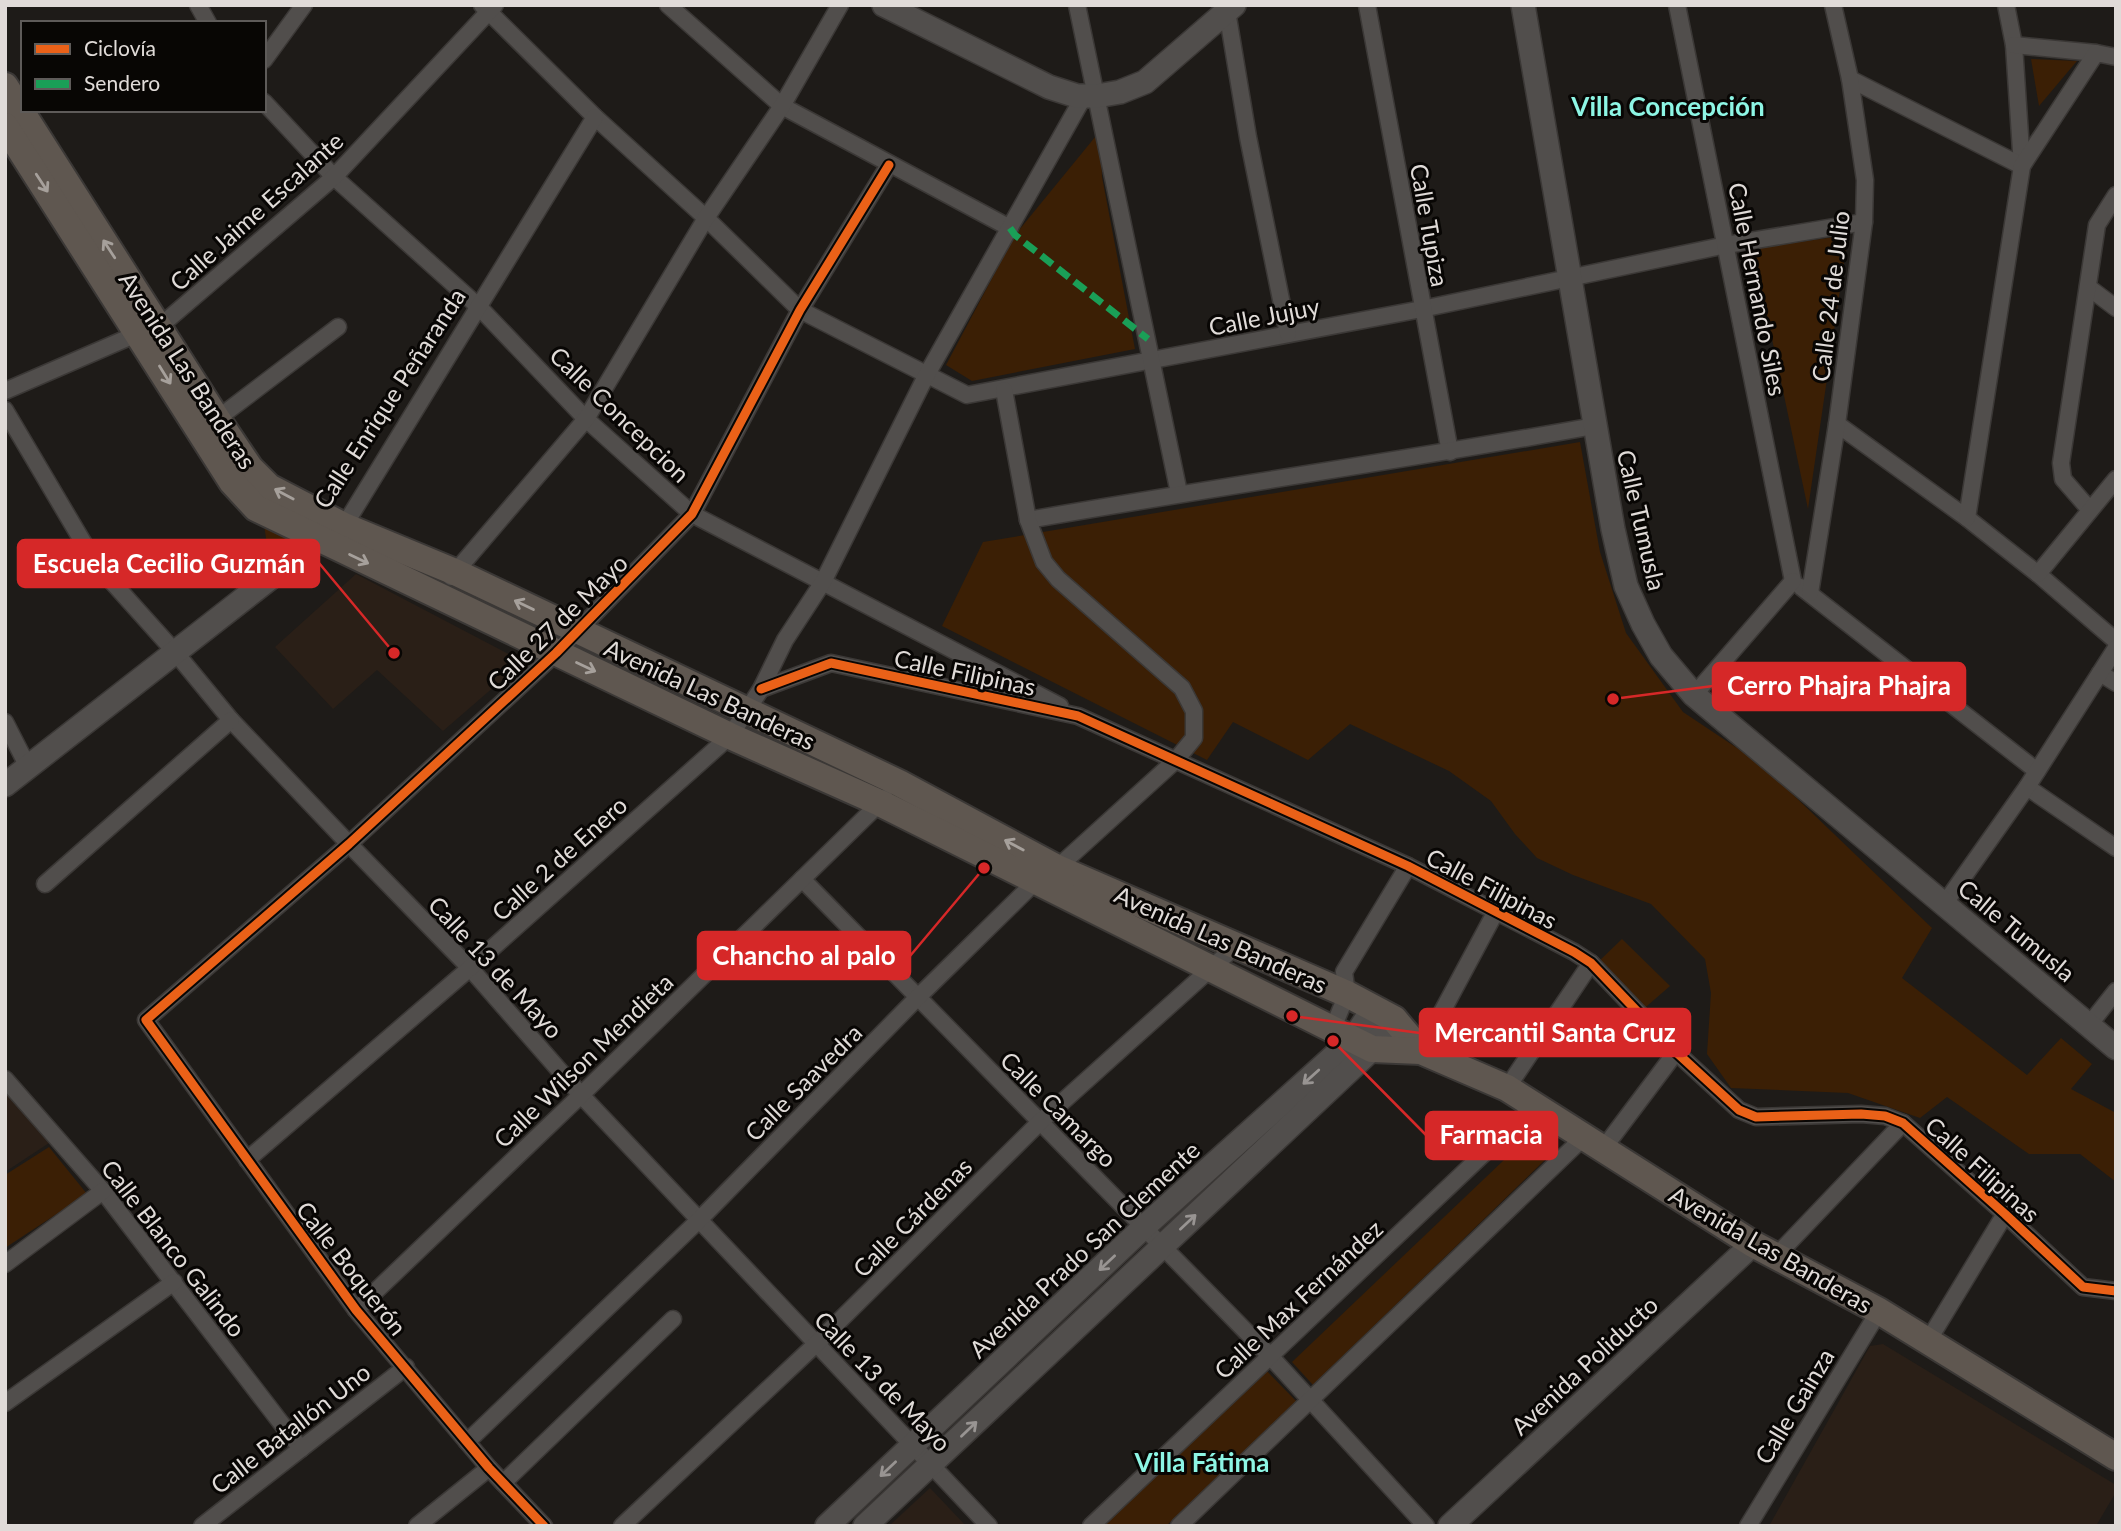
<svg xmlns="http://www.w3.org/2000/svg" width="2121" height="1531" font-family="Lato,sans-serif">
<rect width="100%" height="100%" fill="#1e1b18"/>
<g fill="#2a1f17">
<path d="M356,574L518,659L517,667L443,731L377,670L333,709L275,647Z"/>
<path d="M5,1088L49,1143L5,1172Z"/>
<path d="M1883,1344L2116,1485V1492L2096,1526H1769L1870,1346Z"/>
<path d="M930,1488L966,1526H889Z"/>
</g>
<g fill="#3b1f05">
<path d="M2031,59L2077,61L2039,106Z"/>
<path d="M1100,131L1102,177L1135,349L972,381L946,365L1015,235Z"/>
<path d="M1848,235L1808,509L1753,249Z"/>
<path d="M1580,442L1600,552L1626,633L1683,712L1761,764L1932,928L1902,978L2027,1075L2061,1038L2092,1064L2071,1089L2116,1113V1182L2080,1154H2029L1947,1097L1920,1118L1848,1093L1731,1088L1707,1054L1711,993L1705,959L1651,904L1573,875L1537,858L1515,834L1491,801L1449,771L1350,724L1308,760L1233,722L1207,760L942,626L983,542Z"/>
<path d="M264,525L298,543L271,570Z"/>
<path d="M1622,939L1670,986L1640,1012L1594,966Z"/>
<path d="M1528,1137L1549,1156L1313,1385L1292,1362Z"/>
<path d="M49,1147L87,1194L5,1248V1175Z"/>
<path d="M1266,1370L1297,1402L1166,1526H1102Z"/>
</g>
<g fill="none" stroke-linecap="round" stroke-linejoin="round">
<g stroke="#3b3836" stroke-width="19">
<g id="street">
<path d="M198,5L208,23"/>
<path d="M482,5L595,117L706,218L800,310L967,395L1422,309L1726,245L1864,222"/>
<path d="M668,5L782,106L1010,228"/>
<path d="M1077,5L1179,493"/>
<path d="M1367,5L1450,452"/>
<path d="M1677,5L1793,581"/>
<path d="M2006,5L2014,45L2022,166"/>
<path d="M1227,11L1248,137L1288,334"/>
<path d="M2014,45L2096,53"/>
<path d="M264,60L304,5"/>
<path d="M1850,79L2022,166"/>
<path d="M264,102L334,177L479,307L586,419L692,514L1060,706"/>
<path d="M2088,287L2116,308"/>
<path d="M5,391L139,333L159,327L334,177L495,5"/>
<path d="M5,410L96,564L175,652L231,720L349,844L470,968L581,1095L989,1526"/>
<path d="M217,419L338,327"/>
<path d="M1837,424L1967,518L2038,574L2116,641"/>
<path d="M2090,510L2063,479L2061,463L2097,225L2116,195"/>
<path d="M1967,518L2022,166L2096,53L2116,57"/>
<path d="M1028,520C1216,487 1406,460 1594,426"/>
<path d="M344,526L595,117"/>
<path d="M2038,574L2116,479"/>
<path d="M451,577L586,419L706,218L782,106L840,5"/>
<path d="M1801,587L2037,771"/>
<path d="M1810,593L1837,424L1864,222L1865,180L1850,79L1833,5"/>
<path d="M2100,673L2116,683"/>
<path d="M761,689L831,663L1078,716L1408,866L1574,952L1591,963L1676,1052L1739,1110L1756,1117L1861,1114L1885,1116L1903,1123L2005,1214L2083,1287L2116,1291"/>
<path d="M1694,695L1793,581"/>
<path d="M5,722L28,767"/>
<path d="M2027,787L2116,848"/>
<path d="M802,879L1271,1357L1426,1526"/>
<path d="M45,884L231,720"/>
<path d="M1945,903L2027,787L2116,648"/>
<path d="M2089,1025L2116,991"/>
<path d="M1333,1028L1347,994L1344,972L1408,866"/>
<path d="M1421,1051L1495,913"/>
<path d="M5,1079L103,1191L301,1449"/>
<path d="M1507,1088L1591,963"/>
<path d="M1603,1149L1676,1052"/>
<path d="M247,1160L470,968L730,736L761,689L785,640L823,582L926,376L1084,96"/>
<path d="M1777,1255L1903,1123"/>
<path d="M5,1264L103,1191"/>
<path d="M356,1310L581,1095L885,798"/>
<path d="M1928,1341L2005,1214"/>
<path d="M5,1403L174,1282"/>
<path d="M467,1442L699,1220L917,998L1035,882L1057,868L1176,760L1194,738V711L1182,688L1058,579L1044,562L1028,520L1004,390"/>
<path d="M503,1483L673,1319"/>
<path d="M202,1526L406,1367"/>
<path d="M417,1526L489,1468"/>
<path d="M544,1526L489,1468L356,1310L146,1020L349,844L556,653L692,514L800,310L889,165"/>
<path d="M622,1526L816,1344L1040,1122L1237,945"/>
<path d="M1091,1526L1535,1105"/>
<path d="M1179,1526L1584,1137"/>
<path d="M1748,1526L1879,1311"/>
</g>
</g>
<g stroke="#3b3836" stroke-width="26">
<g id="secondary">
<path d="M884,5L1049,87L1077,96H1097L1120,92L1145,82L1234,5"/>
<path d="M1523,5L1613,529L1626,586L1643,624L1661,656L1694,695L2116,1048"/>
<path d="M5,785L319,540L335,531"/>
<path d="M827,1526L1144,1227L1353,1039L1373,1009"/>
<path d="M865,1526L1372,1049L1394,1019"/>
<path d="M1450,1526L1753,1244"/>
</g>
</g>
<g stroke="#3b3836" stroke-width="30">
<g id="primary">
<path d="M5,86L217,419L250,468L269,487L344,526L455,572L899,783L1057,868L1347,994L1394,1019L1421,1051"/>
<path d="M5,126L232,482L256,508L730,736L880,803L1372,1049L1421,1051L1507,1088L1753,1244L1879,1311L2116,1457"/>
</g>
</g>
<use href="#street" stroke="#514e4c" stroke-width="16"/>
<use href="#secondary" stroke="#514e4c" stroke-width="23"/>
<use href="#primary" stroke="#5f5750" stroke-width="26"/>
<path stroke="#1a9f57" stroke-width="7" stroke-dasharray="14 7" stroke-linecap="butt" d="M1010,228L1015,235L1148,339"/>
<g stroke="#080604" stroke-width="13">
<g id="cycleway">
<path d="M761,689L831,663L1078,716L1408,866L1574,952L1591,963L1676,1052L1739,1110L1756,1117L1861,1114L1885,1116L1903,1123L2005,1214L2083,1287L2116,1291"/>
<path d="M544,1526L489,1468L356,1310L146,1020L349,844L556,653L692,514L800,310L889,165"/>
</g>
</g>
<use href="#cycleway" stroke="#ea6118" stroke-width="9"/>
</g>
<defs><path id="oneway-shaft" d="M-6 0H5M1.5-3L5.5 0L1.5 3" fill="none" stroke-width="1.6" stroke-linecap="round" stroke-linejoin="round" transform="scale(1.75)"/></defs>
<g stroke="#a6a09b">
<use href="#oneway-shaft" transform="translate(42 183) rotate(57)"/>
<use href="#oneway-shaft" transform="translate(109 249) rotate(-123)"/>
<use href="#oneway-shaft" transform="translate(165 375) rotate(58)"/>
<use href="#oneway-shaft" transform="translate(284 494) rotate(-152)"/>
<use href="#oneway-shaft" transform="translate(359 559) rotate(26)"/>
<use href="#oneway-shaft" transform="translate(524 605) rotate(-154)"/>
<use href="#oneway-shaft" transform="translate(586 667) rotate(25)"/>
<use href="#oneway-shaft" transform="translate(1014 845) rotate(-152)"/>
</g>
<g stroke="#989492">
<use href="#oneway-shaft" transform="translate(1311 1077) rotate(138)"/>
<use href="#oneway-shaft" transform="translate(1188 1222) rotate(-43)"/>
<use href="#oneway-shaft" transform="translate(1107 1263) rotate(137)"/>
<use href="#oneway-shaft" transform="translate(969 1429) rotate(-44)"/>
<use href="#oneway-shaft" transform="translate(888 1469) rotate(137)"/>
</g>
<g text-anchor="middle" dominant-baseline="central" stroke-width="6" stroke-linejoin="round" paint-order="stroke">
<g font-size="24" fill="#e0dbd8" stroke="#080604">
<text transform="translate(256 211) rotate(-42)">Calle Jaime Escalante</text>
<text transform="translate(1430 225) rotate(80)">Calle Tupiza</text>
<text transform="translate(1758 289) rotate(79)">Calle Hernando Siles</text>
<text transform="translate(1830 296) rotate(-83)">Calle 24 de Julio</text>
<text transform="translate(1264 316) rotate(-11)">Calle Jujuy</text>
<text transform="translate(188 370) rotate(57)">Avenida Las Banderas</text>
<text transform="translate(389 398) rotate(-57)">Calle Enrique Peñaranda</text>
<text transform="translate(620 414) rotate(44)">Calle Concepcion</text>
<text transform="translate(1642 520) rotate(77)">Calle Tumusla</text>
<text transform="translate(557 622) rotate(-44)">Calle 27 de Mayo</text>
<text transform="translate(965 672) rotate(12)">Calle Filipinas</text>
<text transform="translate(710 694) rotate(25)">Avenida Las Banderas</text>
<text transform="translate(559 858) rotate(-42)">Calle 2 de Enero</text>
<text transform="translate(1492 888) rotate(28)">Calle Filipinas</text>
<text transform="translate(2017 930) rotate(40)">Calle Tumusla</text>
<text transform="translate(1221 939) rotate(24)">Avenida Las Banderas</text>
<text transform="translate(496 967) rotate(47)">Calle 13 de Mayo</text>
<text transform="translate(583 1060) rotate(-44)">Calle Wilson Mendieta</text>
<text transform="translate(803 1082) rotate(-45)">Calle Saavedra</text>
<text transform="translate(1059 1109) rotate(45)">Calle Camargo</text>
<text transform="translate(1983 1169) rotate(42)">Calle Filipinas</text>
<text transform="translate(912 1217) rotate(-45)">Calle Cárdenas</text>
<text transform="translate(174 1248) rotate(52)">Calle Blanco Galindo</text>
<text transform="translate(1084 1249) rotate(-43)">Avenida Prado San Clemente</text>
<text transform="translate(1771 1249) rotate(30)">Avenida Las Banderas</text>
<text transform="translate(352 1268) rotate(52)">Calle Boquerón</text>
<text transform="translate(1298 1299) rotate(-43)">Calle Max Fernández</text>
<text transform="translate(1584 1365) rotate(-43)">Avenida Poliducto</text>
<text transform="translate(883 1381) rotate(46)">Calle 13 de Mayo</text>
<text transform="translate(1794 1406) rotate(-59)">Calle Gainza</text>
<text transform="translate(290 1428) rotate(-38)">Calle Batallón Uno</text>
</g>
<g font-size="26" font-weight="bold" fill="#8df5e4" stroke="#080604">
<text x="1668" y="106">Villa Concepción</text>
<text x="1202" y="1462">Villa Fátima</text>
</g>
</g>
<path fill="none" stroke="#d62828" stroke-width="2.5" d="M394 653L319 563M1613 699L1713 686M984 868L910 956M1292 1016L1420 1033M1333 1041L1426 1135"/>
<g fill="#d62828" stroke="#080604" stroke-width="2.5">
<circle cx="394" cy="653" r="7"/>
<circle cx="1613" cy="699" r="7"/>
<circle cx="984" cy="868" r="7"/>
<circle cx="1292" cy="1016" r="7"/>
<circle cx="1333" cy="1041" r="7"/>
</g>
<g fill="#d62828" stroke="#d62828" stroke-width="2.5">
<rect x="18" y="540" width="301" height="47" rx="7"/>
<rect x="1713" y="663" width="252" height="47" rx="7"/>
<rect x="698" y="932" width="212" height="47" rx="7"/>
<rect x="1420" y="1009" width="270" height="47" rx="7"/>
<rect x="1426" y="1112" width="131" height="47" rx="7"/>
</g>
<g font-size="26" text-anchor="middle" font-weight="bold" fill="#fff">
<text x="169" y="573">Escuela Cecilio Guzmán</text>
<text x="1839" y="695">Cerro Phajra Phajra</text>
<text x="804" y="965">Chancho al palo</text>
<text x="1555" y="1042">Mercantil Santa Cruz</text>
<text x="1491" y="1144">Farmacia</text>
</g>
<rect width="2121" height="1531" fill="none" stroke="#e0dbd8" stroke-width="14"/>
<rect x="21" y="21" width="245" height="91" fill="#080604" stroke="#5e5b59" stroke-width="2"/>
<rect x="35" y="44" width="35" height="10" fill="#ea6118" stroke="#5e5b59" stroke-width="2"/>
<text x="84" y="56" font-size="21" fill="#e0dbd8">Ciclovía</text>
<rect x="35" y="79" width="35" height="10" fill="#1a9f57" stroke="#5e5b59" stroke-width="2"/>
<text x="84" y="91" font-size="21" fill="#e0dbd8">Sendero</text>
</svg>
